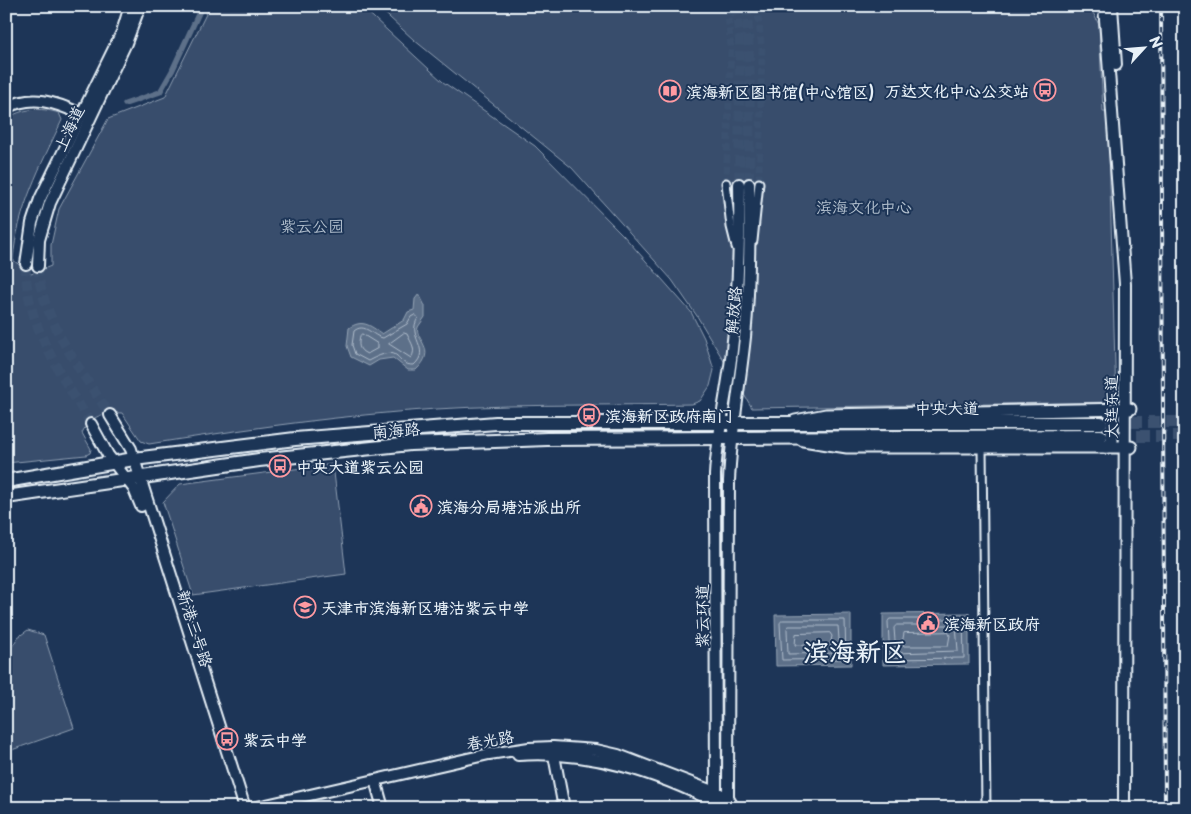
<svg xmlns="http://www.w3.org/2000/svg" width="1191" height="814" font-family="'Playpen Sans','LXGW WenKai TC',sans-serif">
<rect width="100%" height="100%" fill="#1d3557"/>
<filter id="ink" filterUnits="userSpaceOnUse"><feTurbulence type="fractalNoise" baseFrequency=".02" numOctaves="2"/><feDisplacementMap in="SourceGraphic" scale="10" xChannelSelector="R" yChannelSelector="G"/><feConvolveMatrix kernelMatrix="1 2 1 2 8 2 1 2 1" color-interpolation-filters="sRGB"/></filter>
<g filter="url(#ink)">
<g fill="#374d6c" stroke="#909fb2">
<path d="M210,6H361L443,82L535,146L623,235L691,312L704,338L714,370L710,386L700,401L692,404C594,406 495,403 397,412C314,419 232,431 149,444L141,441L122,413C104,412 90,416 82,433L91,449L90,453L86,455L6,463V119C23,108 40,107 59,113L62,120C41,165 17,210 13,260L31,274L51,266V245L59,209L108,119L165,97Z"/>
<path d="M377,6H1090L1099,25L1103,112H1108L1116,402L752,408L697,316L672,280L572,168L414,40Z"/>
<path d="M333,464L346,574L193,595L163,502L180,484Z"/>
<path d="M28,630L44,635L74,728L6,752V657L18,637Z"/>
</g>
<g fill="#5d7089" stroke="#95a4b5">
<path d="M419,294L425,306V317C423,320 420,324 418,327C414,340 439,349 416,370H408L393,358L379,360L369,366L351,357L347,346L349,328C362,319 370,325 382,334L404,320L408,312L414,310L415,299Z"/>
<path d="M969,613V664L883,665V614Z"/>
<path d="M851,614V665L776,666L775,615Z"/>
</g>
<g fill="none" stroke-linecap="round" stroke-linejoin="round">
<g stroke="#b0bdcc" stroke-width="1">
<path d="M416,315L418,318C406,337 432,349 414,365C393,366 405,341 368,361L355,354L352,345L354,331C365,322 372,336 383,338L407,324L411,317Z"/>
<path d="M404,333L407,334C411,343 417,349 411,358L389,344Z"/>
<path d="M362,334L378,344V348L367,354C358,350 358,345 360,336Z"/>
<path d="M890,619H963L964,658L890,659L888,622Z"/>
<path d="M783,620H845L846,659L782,660L780,623Z"/>
<path d="M897,625H956L958,651L896,653L894,628Z"/>
<path d="M789,626H838L840,653L788,654L787,629Z"/>
<path d="M948,632L950,635L948,646H904L902,644L904,633Z"/>
<path d="M830,633L832,636L830,646L795,645L796,634Z"/>
</g>
<path stroke="#5d7089" stroke-width="5.5" d="M125,104L160,92L172,71L202,6"/>
<g stroke="#3b516f" stroke-width="7" stroke-dasharray="7 3.5" stroke-linecap="butt">
<path d="M757,6L762,50L759,183"/>
<path d="M726,183L731,49L727,6"/>
</g>
<g stroke="#3b516f" stroke-width="10" stroke-dasharray="10 5" stroke-linecap="butt">
<path d="M735,6L740,38L739,184"/>
<path d="M747,6L750,77L749,184"/>
<path d="M26,264C24,322 62,376 91,424"/>
<path d="M38,266C39,315 83,374 110,415"/>
</g>
<g stroke="#3b516f" stroke-width="12" stroke-dasharray="12 6" stroke-linecap="butt">
<path d="M1112,422H1185"/>
<path d="M1101,436H1185"/>
</g>
<g stroke="#e8f1f8" stroke-width="11">
<g id="street">
<path d="M726,183L731,227L736,247"/>
<path d="M753,241L759,183"/>
<path d="M982,448L986,808"/>
</g>
</g>
<g stroke="#e8f1f8" stroke-width="14">
<g id="secondary">
<path d="M1104,6L1125,284L1124,808"/>
<path d="M1112,6L1116,65"/>
<path d="M6,108C32,94 55,102 81,114"/>
<path d="M26,264L32,223L40,199L122,32L130,6"/>
<path d="M38,266L39,240L50,203L126,43L140,6"/>
<path d="M110,415L131,449L245,808"/>
<path d="M91,424L108,455L134,489L141,506"/>
<path d="M553,750L564,808"/>
<path d="M518,755C589,750 656,772 719,804"/>
<path d="M375,780L383,808"/>
<path d="M253,808L489,754L529,748L553,747L596,750L618,755L720,794"/>
<path d="M722,808L716,792L715,475C717,436 726,398 731,359C738,301 740,242 739,184"/>
<path d="M734,808L728,798L729,481C731,432 740,385 745,337C750,286 750,235 749,184"/>
</g>
</g>
<g stroke="#e8f1f8" stroke-width="15">
<g id="primary">
<path d="M795,421L826,415L1130,409"/>
<path d="M803,440L847,447H1131"/>
<path d="M1106,447L1112,441V416L1108,409"/>
</g>
</g>
<g stroke="#e8f1f8" stroke-width="16">
<g id="highway">
<path d="M6,481L134,459L295,439L496,423H1101"/>
<path d="M6,497L259,460L410,444L547,439L1101,436"/>
</g>
</g>
<use href="#street" stroke="#1d3557" stroke-width="7"/>
<use href="#secondary" stroke="#1d3557" stroke-width="10"/>
<use href="#primary" stroke="#1d3557" stroke-width="11"/>
<use href="#highway" stroke="#1d3557" stroke-width="12"/>
<g stroke="#e8f1f8" stroke-width="4">
<path id="rail" d="M1161,6L1165,808"/>
</g>
<use href="#rail" stroke="#1d3557" stroke-width="2" stroke-dasharray="5.5" stroke-linecap="butt"/>
</g>
</g>
<defs>
<g id="bus-ring" transform="scale(1.125)"><circle r="9.5" fill="#1d3557" stroke="#ff9aa2" stroke-width="1.5"/><path d="M-5-6H5V4H4V6H2V4H-2V6H-4V4H-5ZM-3.5-4V0h7V-4ZM-3.5 1.2v1.5H-2V1.2ZM2 1.2v1.5H3.5V1.2Z" fill="#ff9aa2"/></g>
<g id="library-ring" transform="scale(1.125)"><circle r="9.5" fill="#1d3557" stroke="#ff9aa2" stroke-width="1.5"/><path d="M-6-4Q-3-5.5-.7-3.5V5Q-3 3-6 4ZM6-4Q3-5.5 .7-3.5V5Q3 3 6 4Z" fill="#ff9aa2"/></g>
<g id="civic-ring" transform="scale(1.125)"><circle r="9.5" fill="#1d3557" stroke="#ff9aa2" stroke-width="1.5"/><path d="M-.6-6.5H3V-4.5H.6V-3L4-1V1h2V6H-6V1h2V-1L-.6-3ZM-1.2 2.5V6h2.4V2.5Z" fill="#ff9aa2"/></g>
<g id="school-ring" transform="scale(1.125)"><circle r="9.5" fill="#1d3557" stroke="#ff9aa2" stroke-width="1.5"/><path d="M0-5L7-2L0 1L-7-2ZM-4 1L0 2.5L4 1V4Q0 6-4 4Z" fill="#ff9aa2"/></g>
</defs>
<g fill-rule="evenodd">
<use href="#bus-ring" x="1045" y="90"/>
<use href="#library-ring" x="670" y="91"/>
<use href="#bus-ring" x="589" y="415"/>
<use href="#bus-ring" x="280" y="466"/>
<use href="#civic-ring" x="421" y="506"/>
<use href="#school-ring" x="305" y="607"/>
<use href="#civic-ring" x="928" y="623"/>
<use href="#bus-ring" x="227" y="739"/>
</g>
<g text-anchor="middle" dominant-baseline="central" stroke-width="4" stroke-linejoin="round" paint-order="stroke">
<g font-size="16" font-weight="bold" fill="#e8f1f8" stroke="#1d3557" text-anchor="start">
<text x="1029" y="90" text-anchor="end">万达文化中心公交站</text>
<text x="686" y="91">滨海新区图书馆(中心馆区)</text>
<text x="605" y="415">滨海新区政府南门</text>
<text x="296" y="466">中央大道紫云公园</text>
<text x="437" y="506">滨海分局塘沽派出所</text>
<text x="321" y="607">天津市滨海新区塘沽紫云中学</text>
<text x="944" y="623">滨海新区政府</text>
<text x="243" y="739">紫云中学</text>
</g>
<g font-size="16" fill="#e8f1f8" stroke="#1d3557">
<text transform="translate(68 128) rotate(-65)">上海道</text>
<text transform="translate(732 310) rotate(-85)">解放路</text>
<text x="947" y="407">中央大道</text>
<text transform="translate(1110 407) rotate(-90)">大连东道</text>
<text transform="translate(396 429) rotate(-4)">南海路</text>
<text transform="translate(701 616) rotate(-90)">紫云环道</text>
<text transform="translate(196 628) rotate(72)">新港三号路</text>
<text transform="translate(490 739) rotate(-10)">春光路</text>
</g>
<g font-size="16" fill="#b3c0ce" stroke="#1d3557">
<text x="864" y="206">滨海文化中心</text>
<text x="312" y="225">紫云公园</text>
</g>
<g font-size="26" font-weight="bold" fill="#e8f1f8" stroke="#1d3557">
<text x="855" y="650">滨海新区</text>
</g>
</g>
<rect width="1191" height="814" fill="none" stroke="#1d3557" stroke-width="25"/>
<rect x="12" y="12" width="1166" height="789" fill="none" stroke="#e8f1f8" stroke-width="2" filter="url(#ink)"/>
<g transform="translate(1144 48) rotate(64)" stroke="#1d3557" stroke-width="4" paint-order="stroke">
<path d="M0-4L9 19L0 12L-9 19Z" fill="#e8f1f8"/>
<text y="-8" font-size="14" font-weight="bold" text-anchor="middle" fill="#e8f1f8">N</text>
</g>
</svg>
